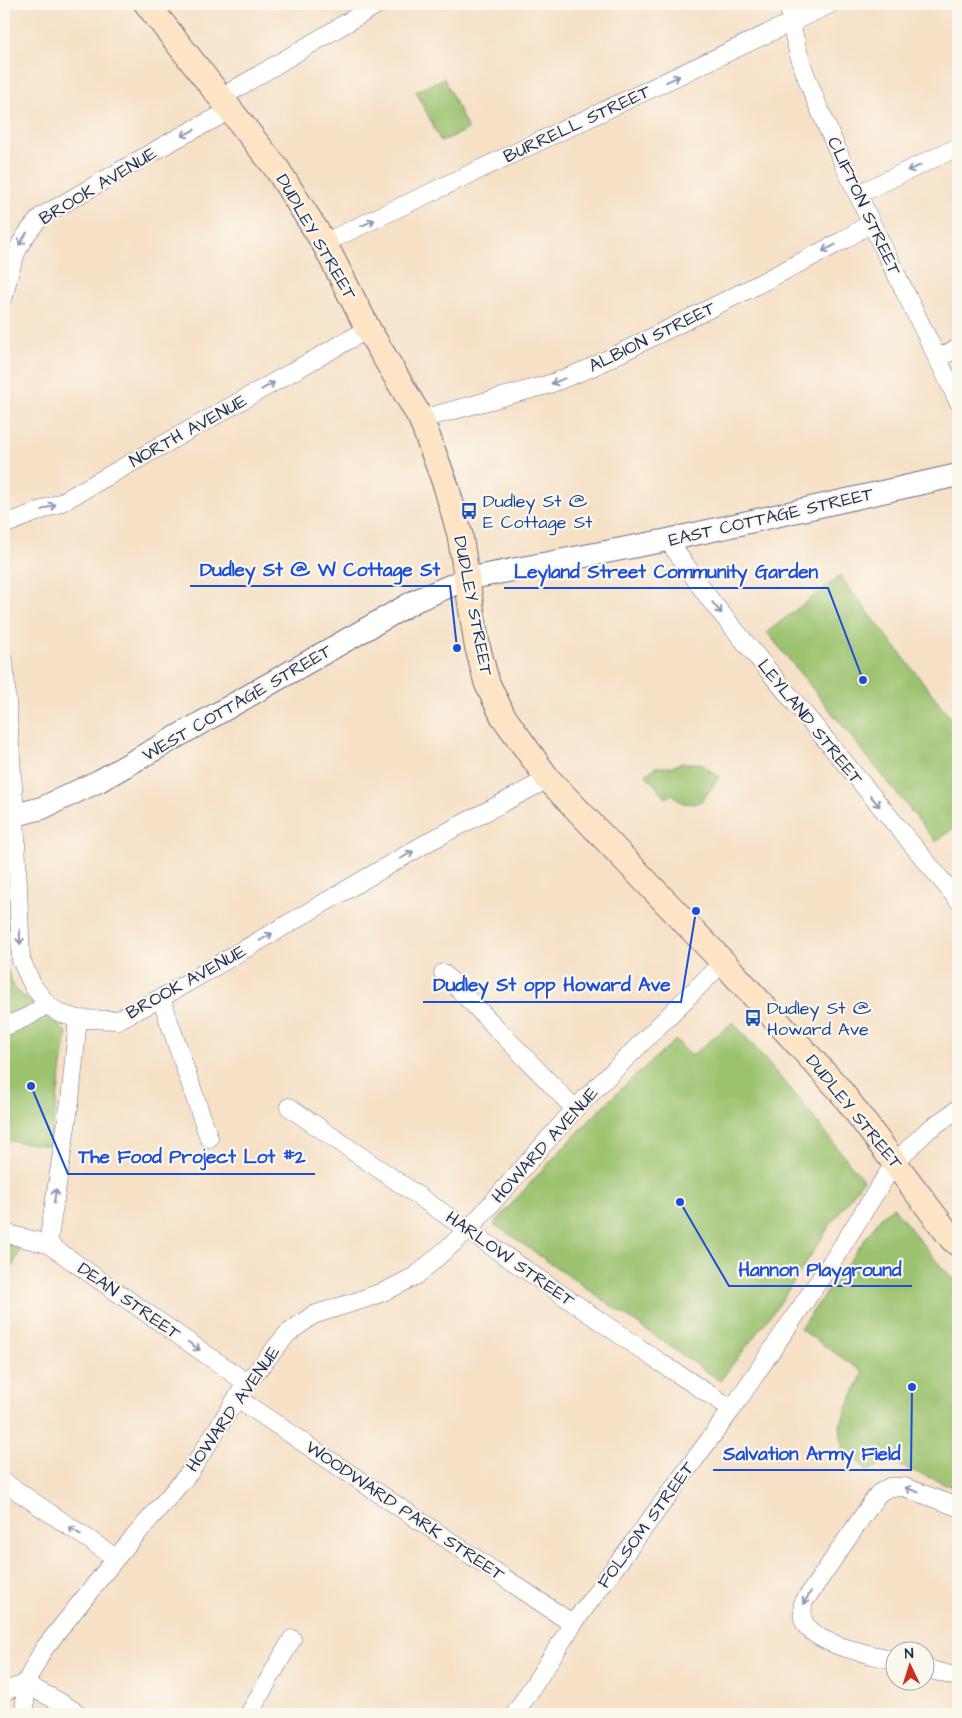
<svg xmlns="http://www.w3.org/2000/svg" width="962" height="1718" font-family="'Architects Daughter',sans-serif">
<rect width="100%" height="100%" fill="#fbf7ec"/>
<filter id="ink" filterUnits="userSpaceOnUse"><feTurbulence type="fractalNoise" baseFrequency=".02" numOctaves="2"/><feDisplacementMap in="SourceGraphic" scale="10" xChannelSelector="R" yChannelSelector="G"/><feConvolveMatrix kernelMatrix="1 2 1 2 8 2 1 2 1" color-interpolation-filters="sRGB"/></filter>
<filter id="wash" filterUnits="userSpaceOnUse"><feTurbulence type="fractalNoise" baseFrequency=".0096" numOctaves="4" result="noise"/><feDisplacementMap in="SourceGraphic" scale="20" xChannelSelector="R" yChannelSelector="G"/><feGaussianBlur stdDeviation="1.12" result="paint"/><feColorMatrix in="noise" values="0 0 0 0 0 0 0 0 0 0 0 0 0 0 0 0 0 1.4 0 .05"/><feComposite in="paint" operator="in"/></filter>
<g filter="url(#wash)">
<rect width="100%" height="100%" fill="#f6e0c6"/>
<g fill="#9bc26e" stroke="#5b7866">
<path d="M444,78L468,129L441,142L416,91Z"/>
<path d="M840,576L958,727V825L936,842L767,632Z"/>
<path d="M682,763H700L719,777L703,800L695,804L682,803L672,794L666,798L646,775L655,767H670Z"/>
<path d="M4,960L14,988L67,1033L50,1146L4,1140Z"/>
<path d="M733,1022L798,1098L863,1180L831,1224L780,1303L720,1381L494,1224C551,1159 609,1096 676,1040L691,1056Z"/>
<path d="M893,1207L943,1269L958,1282V1489L888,1461L868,1471L842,1448L840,1425L863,1372L800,1329L881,1217Z"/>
<path d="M4,1243L23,1246L4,1282Z"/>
</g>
</g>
<g filter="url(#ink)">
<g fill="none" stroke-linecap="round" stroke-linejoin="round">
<g stroke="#686d82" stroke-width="19">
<g id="minor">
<path d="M789,4C793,54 816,102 836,147C874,233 918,316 958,401"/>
<path d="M222,97L378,4"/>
<path d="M858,194L958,147"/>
<path d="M324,243L830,4"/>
<path d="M4,296C11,262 17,241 42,216L172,141L231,110"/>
<path d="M938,358L958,348"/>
<path d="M421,419L550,384L588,369L749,289L842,241L871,223"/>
<path d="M4,525L62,502L368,329"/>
<path d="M668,540L711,601L958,900"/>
<path d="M4,661L15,815L21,960L33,986L47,1004L59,1013L78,1019L118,1020L161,998L430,841L548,779"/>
<path d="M443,973L575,1109"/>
<path d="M161,998L209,1138"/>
<path d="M4,1027L29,1016L47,1004"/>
<path d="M289,1107L661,1363L732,1409"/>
<path d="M4,1233L48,1244L247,1383"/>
<path d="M48,1244L70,1101L78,1019"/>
<path d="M237,1398L573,1624"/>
<path d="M4,1482L116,1558"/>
<path d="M894,1660C872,1654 810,1645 803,1619C802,1615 803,1608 803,1603L878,1494L889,1487H904L958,1507"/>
<path d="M924,1668L958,1677"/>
<path d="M4,1691L25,1684L60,1702L79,1714"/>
<path d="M25,1714V1684L43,1650L116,1558L190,1472L243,1388L287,1334L313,1315L361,1300L388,1290L417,1275L468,1230L575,1109L723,962"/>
<path d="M249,1714L292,1639"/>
<path d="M515,1714L573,1624L732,1409L837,1254L895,1162L928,1130L958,1109"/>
</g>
</g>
<g stroke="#686d82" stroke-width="24">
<path id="tertiary" d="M4,818L42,808L99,781L415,601L466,579L668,540L958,475"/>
</g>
<g stroke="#686d82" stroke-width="27">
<path id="secondary" d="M147,4L277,169L324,243L368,329L421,419L446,486L460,535L477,645L487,683L503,716L548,779L723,962L839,1089L952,1239L958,1244"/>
</g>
<use href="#minor" stroke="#fff" stroke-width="18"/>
<use href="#tertiary" stroke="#fff" stroke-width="22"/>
<use href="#secondary" stroke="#ffe4c6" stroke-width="25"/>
</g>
<defs><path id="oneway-shaft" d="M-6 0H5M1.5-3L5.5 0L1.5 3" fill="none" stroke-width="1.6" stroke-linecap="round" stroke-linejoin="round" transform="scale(1.25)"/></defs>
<g stroke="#8d97ae">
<use href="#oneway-shaft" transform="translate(673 79) rotate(-25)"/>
<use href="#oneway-shaft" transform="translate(188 133) rotate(153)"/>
<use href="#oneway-shaft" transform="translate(914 168) rotate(158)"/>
<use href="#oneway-shaft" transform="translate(368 223) rotate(-25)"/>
<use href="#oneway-shaft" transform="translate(23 239) rotate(122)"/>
<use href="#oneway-shaft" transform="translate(829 248) rotate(153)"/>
<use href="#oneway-shaft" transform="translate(558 381) rotate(158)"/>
<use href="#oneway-shaft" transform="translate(268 386) rotate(-29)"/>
<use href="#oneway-shaft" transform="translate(49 507) rotate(-22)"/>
<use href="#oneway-shaft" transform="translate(717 608) rotate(51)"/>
<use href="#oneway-shaft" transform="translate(875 801) rotate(50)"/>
<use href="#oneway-shaft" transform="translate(407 855) rotate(-30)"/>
<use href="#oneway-shaft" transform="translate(20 937) rotate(88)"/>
<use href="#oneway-shaft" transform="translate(266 937) rotate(-30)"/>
<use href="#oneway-shaft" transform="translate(55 1196) rotate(-81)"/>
<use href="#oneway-shaft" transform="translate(194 1346) rotate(35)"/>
<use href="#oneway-shaft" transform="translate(912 1490) rotate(-161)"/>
<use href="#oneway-shaft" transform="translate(75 1531) rotate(-146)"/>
<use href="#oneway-shaft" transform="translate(807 1598) rotate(121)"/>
</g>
</g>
<defs>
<g id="bus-bare" transform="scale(1.35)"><path d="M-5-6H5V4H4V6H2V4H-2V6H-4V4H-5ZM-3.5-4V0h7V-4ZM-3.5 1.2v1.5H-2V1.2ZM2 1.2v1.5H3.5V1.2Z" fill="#1a4fb4" stroke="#fbf7ec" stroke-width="2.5" paint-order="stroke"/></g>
</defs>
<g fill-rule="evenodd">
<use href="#bus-bare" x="469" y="511"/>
<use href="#bus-bare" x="753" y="1018"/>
</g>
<g text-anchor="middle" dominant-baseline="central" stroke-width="4.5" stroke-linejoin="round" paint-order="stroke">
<g font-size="18" fill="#1b2f5e" stroke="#fbf7ec">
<text transform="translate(577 124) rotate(-25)">BURRELL STREET</text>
<text transform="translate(98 186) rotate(-31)">BROOK AVENUE</text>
<text transform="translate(864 206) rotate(65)">CLIFTON STREET</text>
<text transform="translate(316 237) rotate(60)">DUDLEY STREET</text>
<text transform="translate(652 337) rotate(-26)">ALBION STREET</text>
<text transform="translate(188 431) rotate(-29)">NORTH AVENUE</text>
<text transform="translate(771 517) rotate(-13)">EAST COTTAGE STREET</text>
<text transform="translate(473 606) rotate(79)">DUDLEY STREET</text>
<text transform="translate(237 703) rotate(-30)">WEST COTTAGE STREET</text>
<text transform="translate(810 722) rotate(51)">LEYLAND STREET</text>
<text transform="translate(186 982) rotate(-29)">BROOK AVENUE</text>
<text transform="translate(854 1112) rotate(51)">DUDLEY STREET</text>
<text transform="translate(545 1145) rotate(-48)">HOWARD AVENUE</text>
<text transform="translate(510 1259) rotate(35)">HARLOW STREET</text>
<text transform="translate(129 1301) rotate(35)">DEAN STREET</text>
<text transform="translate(233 1409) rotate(-55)">HOWARD AVENUE</text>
<text transform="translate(405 1511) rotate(34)">WOODWARD PARK STREET</text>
<text transform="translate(646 1525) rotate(-54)">FOLSOM STREET</text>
</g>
<g font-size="18" fill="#164399" stroke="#fbf7ec" text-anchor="start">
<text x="483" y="501">Dudley St @<tspan x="483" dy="21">E Cottage St</tspan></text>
<text x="767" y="1008">Dudley St @<tspan x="767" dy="21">Howard Ave</tspan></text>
</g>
</g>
<path fill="none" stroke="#1d4ed8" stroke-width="2" d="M457 648L450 586H190M863 680L828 588H504M696 911L681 1002H423M31 1086L68 1174H315M680 1202L729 1286H912M912 1387L911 1470H713"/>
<g fill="#1d4ed8" stroke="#fbf7ec" stroke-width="2">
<circle cx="457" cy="648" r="5"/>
<circle cx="863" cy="680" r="5"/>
<circle cx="696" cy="911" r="5"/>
<circle cx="31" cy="1086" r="5"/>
<circle cx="680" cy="1202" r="5"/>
<circle cx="912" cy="1387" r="5"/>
</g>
<g font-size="19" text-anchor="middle" font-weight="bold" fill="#1d4ed8" stroke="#fbf7ec" stroke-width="4.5" stroke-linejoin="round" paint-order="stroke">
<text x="320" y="576">Dudley St @ W Cottage St</text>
<text x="666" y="578">Leyland Street Community Garden</text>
<text x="552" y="991">Dudley St opp Howard Ave</text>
<text x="192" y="1163">The Food Project Lot #2</text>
<text x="820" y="1276">Hannon Playground</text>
<text x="812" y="1460">Salvation Army Field</text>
</g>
<rect width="962" height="1718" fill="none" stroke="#fbf7ec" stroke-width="20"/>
<g transform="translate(910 1666) rotate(356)"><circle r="24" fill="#fbf7ec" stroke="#a1a7b3"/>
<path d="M0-4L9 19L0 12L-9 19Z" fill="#c8321e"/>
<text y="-8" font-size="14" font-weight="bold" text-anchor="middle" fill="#1b2f5e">N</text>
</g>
</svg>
